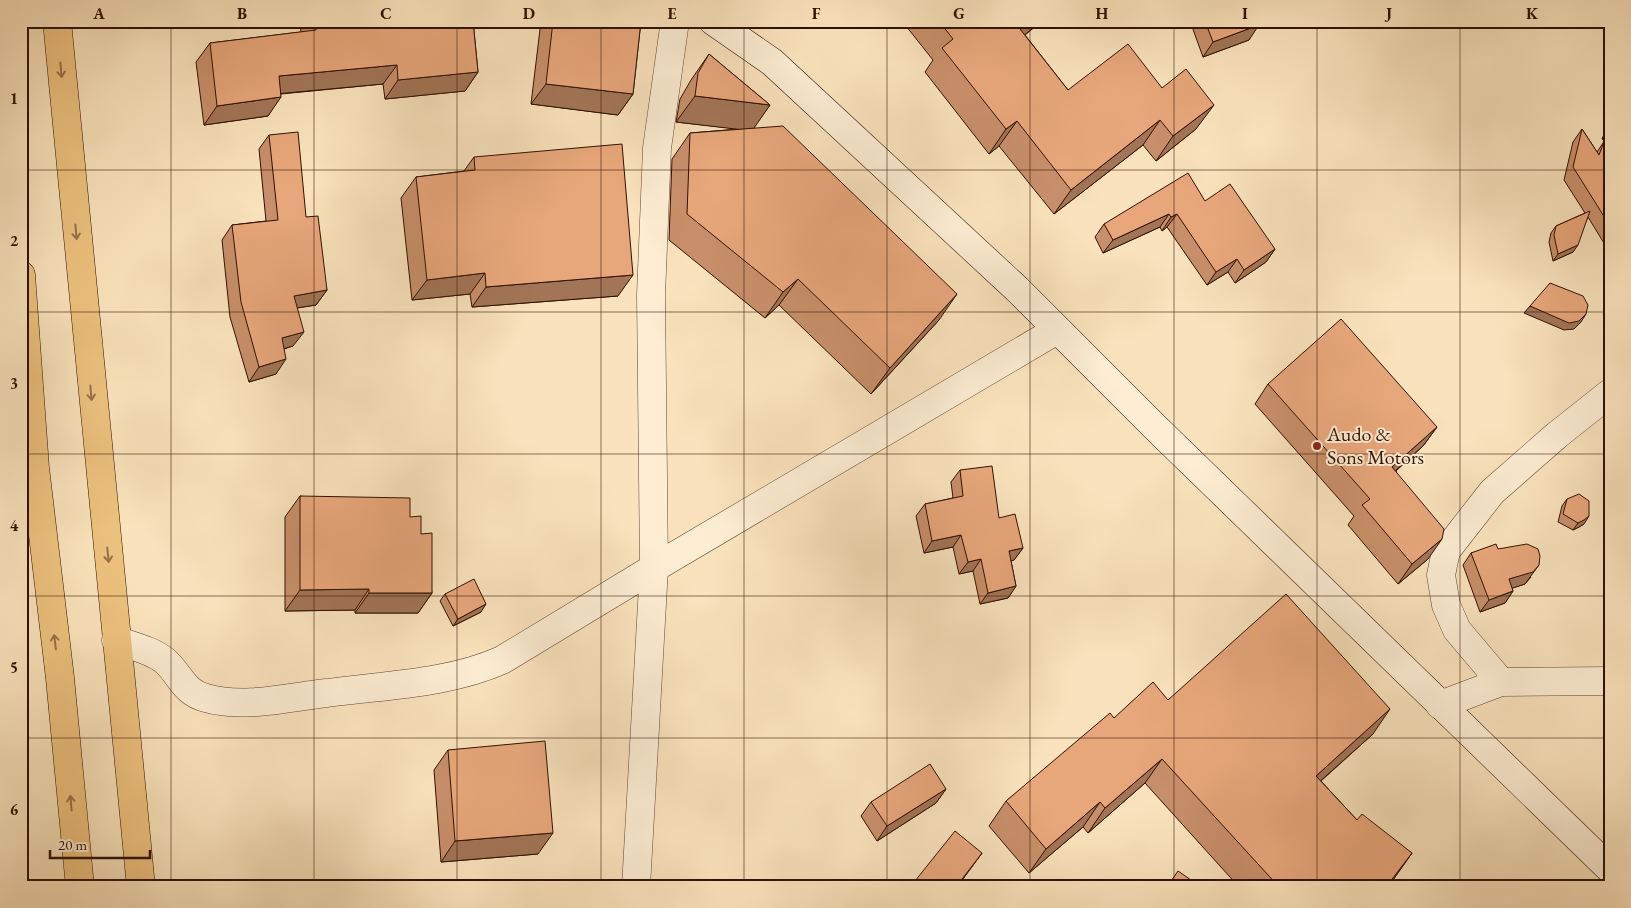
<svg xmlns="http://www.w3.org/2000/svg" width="1631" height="908" font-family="'EB Garamond',serif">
<rect width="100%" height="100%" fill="#fae3bc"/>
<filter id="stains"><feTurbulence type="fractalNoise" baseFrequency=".004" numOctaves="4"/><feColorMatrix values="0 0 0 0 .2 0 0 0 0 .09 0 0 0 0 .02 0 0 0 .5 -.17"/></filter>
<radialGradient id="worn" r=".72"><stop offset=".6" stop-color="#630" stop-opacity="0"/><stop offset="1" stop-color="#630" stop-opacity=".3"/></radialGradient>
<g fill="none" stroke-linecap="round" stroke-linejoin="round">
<g stroke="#624430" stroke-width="29">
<g id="street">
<path d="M116,640C132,646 152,650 165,661C180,674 184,693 206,698C244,709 289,697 327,693C386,685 448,684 502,660L654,568L1057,330"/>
<path d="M1501,682L1457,630L1446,605L1441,575L1446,551L1492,492L1557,435L1610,393"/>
<path d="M1440,705L1501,682L1610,681"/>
<path d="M636,887L654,568L651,295L657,148L675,21"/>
</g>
</g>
<g stroke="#300f01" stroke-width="29">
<path id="secondary" d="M713,21L772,62L1017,289L1156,428L1610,869"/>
</g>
<g stroke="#300f01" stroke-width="29">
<g id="highway">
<path d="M57,21L141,887"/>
<path d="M21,275L35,468L60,678L80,887"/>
</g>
</g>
<use href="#street" stroke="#fcedd3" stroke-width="28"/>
<use href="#secondary" stroke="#fcedd3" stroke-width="28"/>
<use href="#highway" stroke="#edc27e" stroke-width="28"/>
</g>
<g fill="#c8906a" stroke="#300f01">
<path d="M300,21H473L478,72L465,91L385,99L383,84L281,94L268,116L204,125L196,62L210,43L301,32Z"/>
<path d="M541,21H641L633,94L618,115L531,104Z"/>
<path d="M902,21H1042L1025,35L1068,90L1162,88L1196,129L1156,161L1143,145L1054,214L999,146L989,154L925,72L933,60Z"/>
<path d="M1190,21H1258L1249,40L1203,57Z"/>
<path d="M709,54L770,105L753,128L939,320L871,394L779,305L765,318L669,240L672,159L690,133L739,129L676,122L680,99L691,80Z"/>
<path d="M1610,121V142L1606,140L1610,160V253L1588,217L1573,252L1553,261L1549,242L1551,233L1556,226L1585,213L1564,180L1573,142L1582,129L1597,152L1605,140L1602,139Z"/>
<path d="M269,135L306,217L327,290L316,305L297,308L293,346L284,349L276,374L249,382L230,317L222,240L232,225L266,221L259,149Z"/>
<path d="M474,157L618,296L472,307L470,294L412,300L401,198L416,177L464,171Z"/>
<path d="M1205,201L1275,249L1266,262L1235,283L1228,272L1207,285L1167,227L1162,231L1160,227L1103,253L1095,237L1104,224Z"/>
<path d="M1268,384L1437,427L1423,446L1396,471L1428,559L1398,584L1348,525L1354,516L1255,404Z"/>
<path d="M960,470L999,518L1023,548L1014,560L1011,561L1016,586L1008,598L980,604L973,571L959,574L953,547L924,553L916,516L925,504L953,498L951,482Z"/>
<path d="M300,496L410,517L421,534L432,593L418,613H355V610L285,611V517Z"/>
<path d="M1567,499L1584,524L1579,527L1573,530L1558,522L1562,506Z"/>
<path d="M1498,549L1531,577L1525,584L1512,588L1513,591L1505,603L1480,612L1463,565L1471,553Z"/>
<path d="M445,594L481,612L453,626L440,601Z"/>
<path d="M1168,700L1373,734L1321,781L1357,820L1412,853L1388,887H1239L1145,783L1088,833L1083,827L1029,873L989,826L1006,801L1114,718Z"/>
<path d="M448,750L538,854L441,862L434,770Z"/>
<path d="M946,789L936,803L877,841L861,816L871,802Z"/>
<path d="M982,853L957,887H911L915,881Z"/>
</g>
<g fill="#a27556" stroke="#300f01">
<path d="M1029,21H1042L1002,53L1020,29Z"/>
<path d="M1259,25L1249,40L1203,57L1213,42Z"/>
<path d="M397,65L383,84L265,95L279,76Z"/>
<path d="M478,72L465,91L385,99L398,80Z"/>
<path d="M546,84L633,94L618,115L531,104Z"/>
<path d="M695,96L770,105L752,131L676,122Z"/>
<path d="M281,97L268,116L204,125L217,106Z"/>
<path d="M1214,105L1196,129L1156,161L1173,136Z"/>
<path d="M1160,120L1143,145L1054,214L1071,190Z"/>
<path d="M1017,121L999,146L989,154L1006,129Z"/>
<path d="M1607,132L1610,133V142L1602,139Z"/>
<path d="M1169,214L1160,227L1103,253L1113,240Z"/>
<path d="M1177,214L1167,227L1162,231L1171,217Z"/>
<path d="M1578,245L1573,252L1553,261L1558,254Z"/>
<path d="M1275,249L1266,262L1235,283L1244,270Z"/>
<path d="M1237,259L1228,272L1207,285L1216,272Z"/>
<path d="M485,273L470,294L412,300L427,280Z"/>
<path d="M633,275L618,296L472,307L486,287Z"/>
<path d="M798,279L779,305L765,318L783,292Z"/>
<path d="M327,290L316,305L283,310L294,296Z"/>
<path d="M957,294L939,320L871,394L890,368Z"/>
<path d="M1530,306L1586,314L1581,322L1574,329L1564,330L1524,313Z"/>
<path d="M304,332L293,346L272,352L282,338Z"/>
<path d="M286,359L276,374L249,382L259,367Z"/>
<path d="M1437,427L1423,446L1378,486L1392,467Z"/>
<path d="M1589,516L1584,524L1579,527L1573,530L1578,523Z"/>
<path d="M961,535L953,547L924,553L932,541Z"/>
<path d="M1442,539L1428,559L1398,584L1412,564Z"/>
<path d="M1023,548L1014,560L1000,563L1009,551Z"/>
<path d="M981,559L973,571L959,574L968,562Z"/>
<path d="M1539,565L1525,584L1501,592L1509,579Z"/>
<path d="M1016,586L1008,598L980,604L988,593Z"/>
<path d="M369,589L355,610L285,611L300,590Z"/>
<path d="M1513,591L1505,603L1480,612L1489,600Z"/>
<path d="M369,593H432L418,613H355Z"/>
<path d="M486,604L481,612L453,626L458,619Z"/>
<path d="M1390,709L1373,734L1299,800L1316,776Z"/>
<path d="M1162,759L1145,783L1088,833L1105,808Z"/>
<path d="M946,789L936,803L877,841L887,826Z"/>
<path d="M1100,802L1083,827L1029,873L1046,849Z"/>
<path d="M553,833L538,854L441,862L455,841Z"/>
<path d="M982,853L957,887H956Z"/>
<path d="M1412,853L1388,887H1386Z"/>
</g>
<g fill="#e8a77b" stroke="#300f01">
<path d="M315,21H473L478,72L398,80L397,65L279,76L281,97L217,106L210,43L316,30Z"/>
<path d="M553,21H641L633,94L546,84Z"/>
<path d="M939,21H1029L1020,29L1068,90L1128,44L1162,88L1186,69L1214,105L1173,136L1160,120L1071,190L1017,121L1006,129L942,48L953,39Z"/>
<path d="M1205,21H1258L1259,25L1213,42Z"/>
<path d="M709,54L770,105L695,96L698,73Z"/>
<path d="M783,126L957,294L890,368L798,279L783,292L687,214L690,133Z"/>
<path d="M1610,126V133L1607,132Z"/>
<path d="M1582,129L1599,155L1605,139L1610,160V226L1573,167Z"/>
<path d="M298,132L306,217L318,216L327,290L294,296L304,332L282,338L286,359L259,367L241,302L232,225L278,220L269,135Z"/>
<path d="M622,144L633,275L486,287L485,273L427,280L416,177L475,170L474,157Z"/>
<path d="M1188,173L1205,201L1230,184L1275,249L1244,270L1237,259L1216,272L1177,214L1171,217L1169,214L1113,240L1104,224Z"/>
<path d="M1590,211L1578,245L1558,254L1554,235L1556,226Z"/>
<path d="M1550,283L1583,296L1588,305L1586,314L1579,321L1569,323L1530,306Z"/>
<path d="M1341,319L1437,427L1392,467L1444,529L1442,539L1412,564L1362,505L1370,499L1268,384Z"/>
<path d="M992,466L999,518L1015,514L1023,548L1009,551L1016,586L988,593L981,559L968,562L961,535L932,541L925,504L963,496L960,470Z"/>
<path d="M1579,494L1589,501V516L1584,520L1578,523L1563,514L1567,499Z"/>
<path d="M300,496L410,498V517L421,516V534L432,533V593H369V589L300,590Z"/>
<path d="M1496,544L1498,549L1527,544L1538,549L1540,556L1539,565L1533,572L1509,579L1513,591L1489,600L1471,553Z"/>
<path d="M474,579L486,604L458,619L445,594Z"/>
<path d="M1286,594L1390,709L1316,776L1357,820L1362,814L1412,853L1386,887H1279L1162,759L1105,808L1100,802L1046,849L1006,801L1110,713L1114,718L1153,682L1168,700Z"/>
<path d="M545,741L553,833L455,841L448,750Z"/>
<path d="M930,764L946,789L887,826L871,802Z"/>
<path d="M955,831L982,853L956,887H922L915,881Z"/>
<path d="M1178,871L1201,887H1167Z"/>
</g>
<defs><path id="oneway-shaft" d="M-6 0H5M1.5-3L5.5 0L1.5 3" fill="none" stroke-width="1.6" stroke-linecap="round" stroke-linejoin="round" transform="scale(1.25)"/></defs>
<g stroke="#987146">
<use href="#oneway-shaft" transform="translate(61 70) rotate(85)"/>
<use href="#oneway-shaft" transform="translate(76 232) rotate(85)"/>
<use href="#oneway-shaft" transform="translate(91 393) rotate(85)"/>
<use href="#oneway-shaft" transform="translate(108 555) rotate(84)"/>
<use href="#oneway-shaft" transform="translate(55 642) rotate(-97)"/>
<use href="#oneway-shaft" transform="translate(71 803) rotate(-95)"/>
</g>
<path fill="none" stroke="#300f01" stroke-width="1" stroke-opacity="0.55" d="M171,21V887M314,21V887M457,21V887M601,21V887M744,21V887M887,21V887M1030,21V887M1174,21V887M1317,21V887M1460,21V887M21,170H1610M21,312H1610M21,454H1610M21,596H1610M21,738H1610"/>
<circle fill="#8f2418" stroke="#fcedd3" stroke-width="2" cx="1317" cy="446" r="5"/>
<g text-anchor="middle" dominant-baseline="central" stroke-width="4" stroke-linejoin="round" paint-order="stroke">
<g font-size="20" fill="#300f01" stroke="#fcedd3" text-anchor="start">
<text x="1327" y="434">Audo &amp;<tspan x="1327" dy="23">Sons Motors</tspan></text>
</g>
</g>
<rect width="1631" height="908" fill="none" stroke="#fae3bc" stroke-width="55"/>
<path d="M50 850v8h100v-8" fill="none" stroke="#300f01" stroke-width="2.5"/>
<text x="58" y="850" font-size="15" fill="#300f01" stroke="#fcedd3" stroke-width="4" paint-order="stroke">20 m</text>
<rect x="28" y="28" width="1576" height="852" fill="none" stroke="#300f01" stroke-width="2"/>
<g font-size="16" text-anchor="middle" font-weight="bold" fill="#300f01">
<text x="99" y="19">A</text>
<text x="242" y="19">B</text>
<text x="386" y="19">C</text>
<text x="529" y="19">D</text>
<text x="672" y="19">E</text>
<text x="816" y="19">F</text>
<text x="959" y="19">G</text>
<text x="1102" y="19">H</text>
<text x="1245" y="19">I</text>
<text x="1389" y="19">J</text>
<text x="1532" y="19">K</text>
<text x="14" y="104">1</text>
<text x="14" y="246">2</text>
<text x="14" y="389">3</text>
<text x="14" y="531">4</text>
<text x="14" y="673">5</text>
<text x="14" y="815">6</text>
</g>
<rect width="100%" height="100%" filter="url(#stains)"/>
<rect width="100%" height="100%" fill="url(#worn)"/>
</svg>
